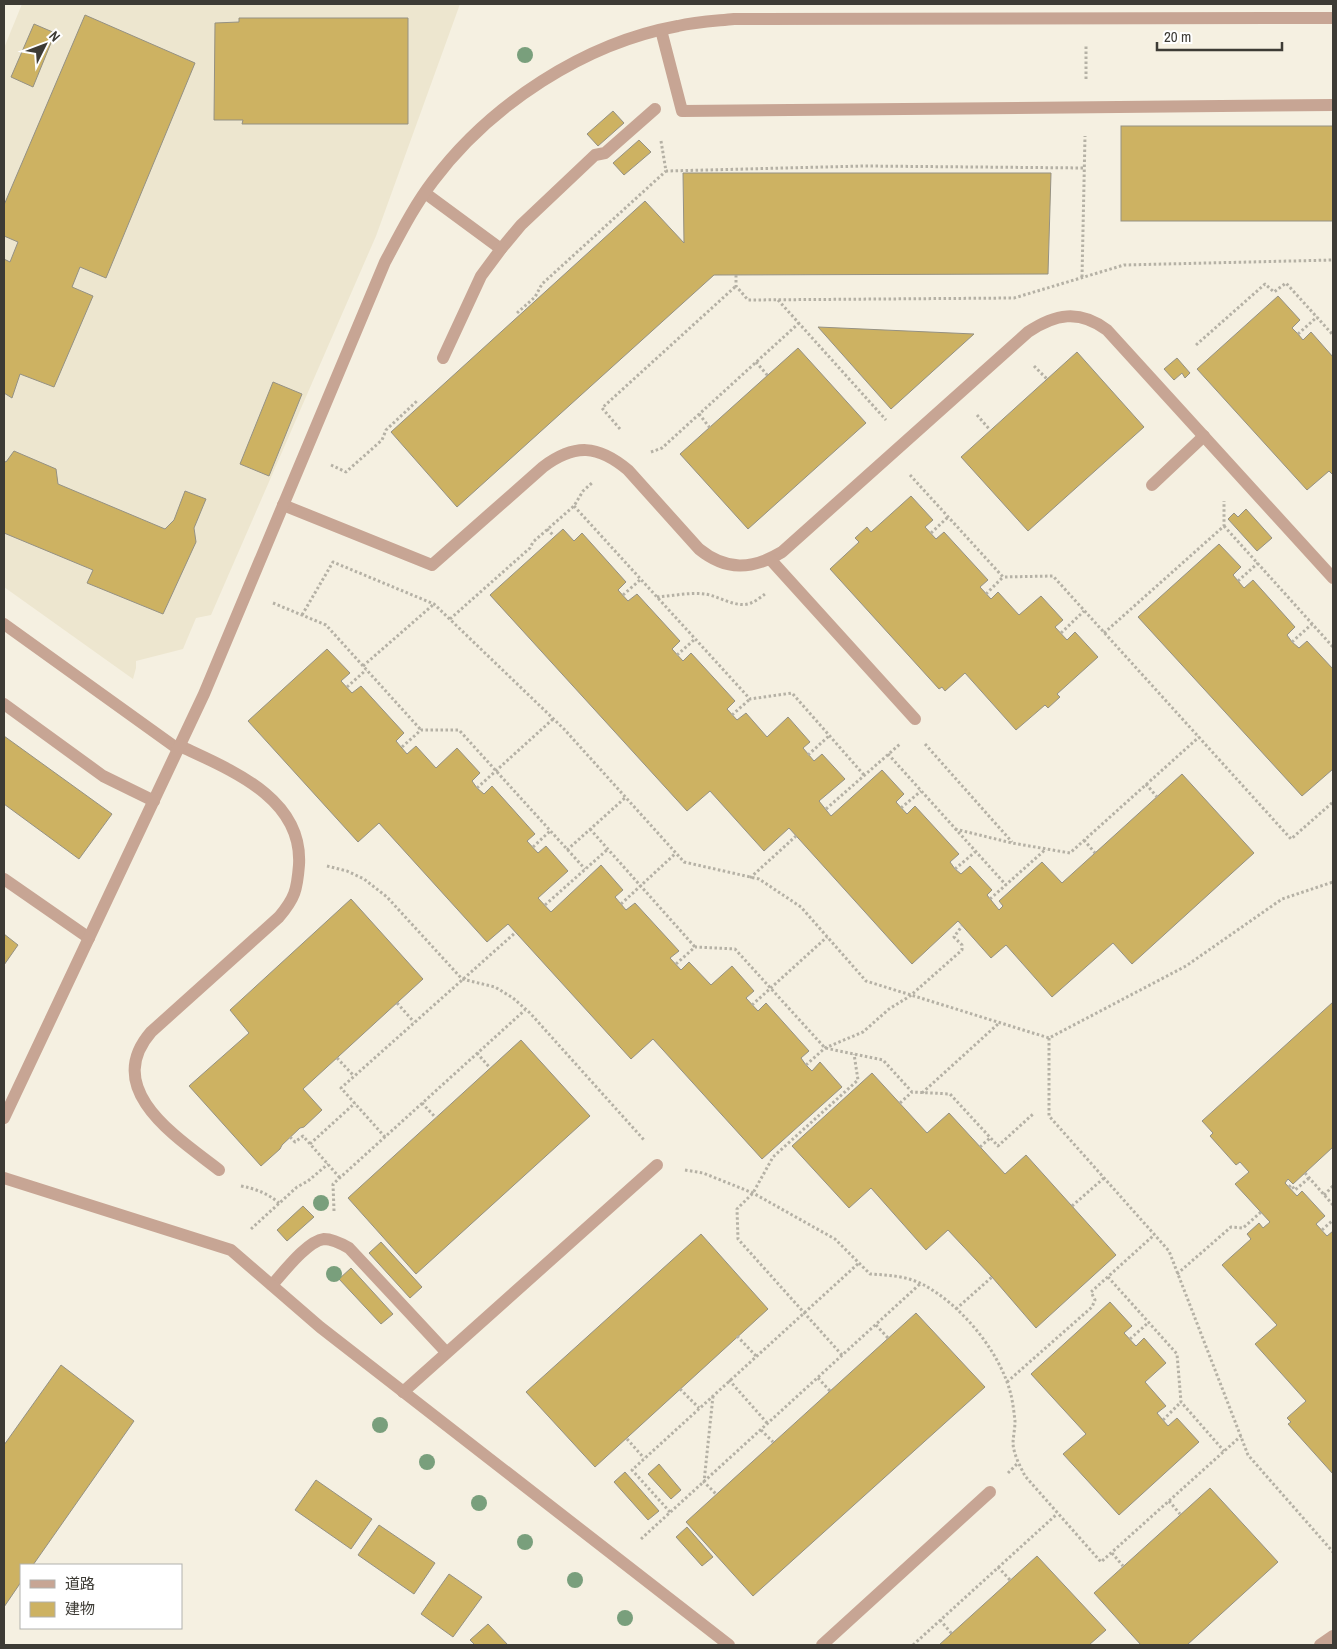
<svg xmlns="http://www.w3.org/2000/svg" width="1337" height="1649" font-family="'Archivo Narrow','Noto Sans JP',sans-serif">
<rect width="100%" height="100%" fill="#f5f0e1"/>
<path fill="#ede6cf" d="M22,4H460L376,236L211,615L196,618L183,649L136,661V668L133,679L4,587V48Z"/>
<g fill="#cdb262" stroke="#959183">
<path d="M85,15L195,63L106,278L80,267L72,287L93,296L54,387L20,374L12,398L4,393V259L10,262L18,242L4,236V205Z"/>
<path d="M239,18H408V124H242L243,120H214L215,23L239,22Z"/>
<path d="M34,24L55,33L33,87L11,77Z"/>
<path d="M613,111L624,123L598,146L587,134Z"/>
<rect x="1121" y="126" width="212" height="95"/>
<path d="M639,140L651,152L624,175L613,163Z"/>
<path d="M683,173H1051L1048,274L714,275L457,507L391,432L645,201L684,243Z"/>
<path d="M1278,296L1300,320L1292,328L1298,334L1303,340L1311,332L1333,357V475L1329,471L1307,490L1197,369Z"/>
<path d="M818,327L974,334L891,409Z"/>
<path d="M798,348L866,423L748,529L680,454Z"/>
<path d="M1077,352L1144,427L1028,531L961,457Z"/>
<path d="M1177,358L1190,373L1185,378L1182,373L1174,380L1164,369Z"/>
<path d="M273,382L302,394L269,476L240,464Z"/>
<path d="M14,451L56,469L58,484L165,529L174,520L185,491L206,499L194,528L196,542L163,614L87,583L93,570L4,533V461L6,462Z"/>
<path d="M911,496L933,520L925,527L936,539L944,532L988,580L980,587L991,599L998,592L1019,615L1041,596L1063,620L1055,627L1067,640L1075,632L1098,657L1057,694L1060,697L1048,708L1045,705L1016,730L965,673L945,691L942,687L939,689L830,569L859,542L855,538L867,527L871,532Z"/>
<path d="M1246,509L1272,538L1257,551L1228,519L1234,513L1238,517Z"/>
<path d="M563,529L574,541L582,533L626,582L618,590L628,601L637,594L680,641L672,649L683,661L691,653L735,701L727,709L737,720L746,713L767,737L788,717L810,742L803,748L814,761L822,754L845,779L819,801L831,816L882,770L904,794L896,802L907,814L915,806L959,854L950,862L955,869L961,874L970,866L992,890L987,895L999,910L1003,906L999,901L1042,862L1062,883L1182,774L1254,853L1132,964L1113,943L1052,997L1006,945L991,958L958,921L912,964L789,828L764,851L710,791L687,811L490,595Z"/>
<path d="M1219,544L1241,567L1233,575L1244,588L1253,580L1295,627L1287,635L1292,642L1299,648L1307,641L1333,669V769L1302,796L1138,617Z"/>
<path d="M327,649L350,673L341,681L352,693L361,686L404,733L396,741L407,754L416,746L436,768L457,748L480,773L472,781L477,788L484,794L492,786L535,834L527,841L538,853L546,846L568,871L538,898L551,912L601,865L623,890L615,897L626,910L635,903L679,951L670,958L681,970L689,962L711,985L732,966L754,991L746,998L758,1011L766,1003L809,1051L801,1058L806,1065L812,1071L820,1062L842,1087L762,1159L653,1039L631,1059L508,924L487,942L379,823L358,842L248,721Z"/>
<path d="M4,736L112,814L79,859L4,804Z"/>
<path d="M351,899L423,979L303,1089L322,1110L304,1127L300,1128L282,1145L280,1149L261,1166L189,1086L249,1033L230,1010Z"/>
<path d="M4,934L18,945L4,965Z"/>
<path d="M1333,1002V1147L1293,1184L1288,1179L1285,1183L1297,1196L1302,1191L1325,1216L1316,1224L1327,1236L1333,1231V1474L1288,1424L1291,1422L1287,1418L1306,1401L1255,1344L1277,1325L1222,1265L1251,1239L1247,1234L1259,1223L1263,1228L1270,1222L1235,1184L1249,1172L1240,1162L1236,1165L1210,1136L1213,1133L1202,1121Z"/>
<path d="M521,1040L590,1116L416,1274L348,1198Z"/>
<path d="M872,1073L927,1133L949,1113L1005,1174L1026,1155L1116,1255L1036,1328L992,1277L948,1230L926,1250L871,1188L849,1208L792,1146Z"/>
<path d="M303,1206L314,1217L287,1241L277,1230Z"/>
<path d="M701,1234L768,1309L595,1467L526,1392Z"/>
<path d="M381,1242L422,1287L410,1298L369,1253Z"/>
<path d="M351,1268L393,1314L381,1324L339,1279Z"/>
<path d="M1110,1302L1132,1326L1124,1333L1136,1346L1144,1338L1166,1363L1145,1382L1166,1406L1157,1413L1168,1426L1177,1418L1199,1442L1119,1515L1063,1454L1086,1434L1031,1374Z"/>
<path d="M916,1313L985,1387L753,1596L686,1522Z"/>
<path d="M61,1365L134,1421L33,1565H21V1582L4,1607V1445Z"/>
<path d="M659,1464L681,1490L671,1499L648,1474Z"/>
<path d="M625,1472L659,1511L648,1520L614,1482Z"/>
<path d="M316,1480L372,1519L351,1549L295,1510Z"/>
<path d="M1210,1488L1278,1562L1187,1645H1141L1094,1593Z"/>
<path d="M379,1525L435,1563L414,1594L358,1555Z"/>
<path d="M687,1527L713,1557L702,1566L676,1537Z"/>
<path d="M1037,1556L1106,1630L1089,1645H939Z"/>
<path d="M449,1574L482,1597L453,1637L421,1614Z"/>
<path d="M488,1624L508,1645H475L470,1640Z"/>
</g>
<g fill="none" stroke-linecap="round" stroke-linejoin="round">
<g stroke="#b5b1a5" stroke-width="3" stroke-dasharray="2.5 2.5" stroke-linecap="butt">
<path d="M1086,79V46"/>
<path d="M661,141L666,171L865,166L1085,168"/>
<path d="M736,275V286L748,300L1014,298L1124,265L1333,260"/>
<path d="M1082,277L1085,136"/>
<path d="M778,300L886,420"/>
<path d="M517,313L535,297L542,284L666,171"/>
<path d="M1298,334L1317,317"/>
<path d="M1196,345L1265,284L1274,292L1286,283L1333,335"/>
<path d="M756,362L768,376"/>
<path d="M1034,366L1047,379"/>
<path d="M699,414L710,428"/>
<path d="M977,415L990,430"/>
<path d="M620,429L602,408L736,286"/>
<path d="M651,452L662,448L799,323"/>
<path d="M331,465L346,472L382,440L386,430L418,400"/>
<path d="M910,475L1003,577L1053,576L1291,839L1333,802"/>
<path d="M574,506L750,699L792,693L864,775"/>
<path d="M1224,526L1333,647"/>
<path d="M547,529L554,536"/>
<path d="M931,533L948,517"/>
<path d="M1238,581L1258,563"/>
<path d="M986,594L1003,577"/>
<path d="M623,595L641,579"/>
<path d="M657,597C673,596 690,592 705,594C719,596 737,609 751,603C756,601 761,597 765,594"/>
<path d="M273,603L326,625L421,730"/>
<path d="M302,615L333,562L434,604L564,729L684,862L759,879L801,907L866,981L1049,1038L1186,966L1282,899L1333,882"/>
<path d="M450,619L530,548L533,542L574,506L583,491L593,482"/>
<path d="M1061,633L1084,611"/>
<path d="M1104,633L1224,526V501"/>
<path d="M1292,642L1312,624"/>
<path d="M677,655L695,639"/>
<path d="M363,666L434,604"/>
<path d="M347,687L366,670"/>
<path d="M732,715L750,699"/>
<path d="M925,744L1012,842"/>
<path d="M402,747L421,730H459L585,869"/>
<path d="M888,754L1006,885"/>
<path d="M808,755L830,735"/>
<path d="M1146,784L1157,797"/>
<path d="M477,788L553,719"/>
<path d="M901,808L921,791"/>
<path d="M826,809L900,744"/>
<path d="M590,829L695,947"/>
<path d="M955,829L1012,843L1070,853L1199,737"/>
<path d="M1084,840L1095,853"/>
<path d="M533,847L550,831"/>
<path d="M567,850L626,797"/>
<path d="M327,866L347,871L364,879L387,897L462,979L495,987L513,998L530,1013L644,1140"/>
<path d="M955,869L975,852"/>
<path d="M750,878L796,836"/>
<path d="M990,899L1046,849"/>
<path d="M621,904L676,853"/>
<path d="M545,905L608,849"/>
<path d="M676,964L695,947L735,949L825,1048L883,1060L912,1092L950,1094L998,1146L1033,1114"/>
<path d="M397,1003L414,1022"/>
<path d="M752,1005L827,937"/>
<path d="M1049,1038V1116L1169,1251L1248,1455L1333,1552"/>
<path d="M477,1053L490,1068"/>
<path d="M337,1058L354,1076"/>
<path d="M806,1065L825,1048L863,1032L889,1009L910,996L962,950V945L954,937L962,926"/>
<path d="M922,1093L998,1024"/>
<path d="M422,1103L436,1118"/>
<path d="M900,1103L912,1092"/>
<path d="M290,1137L295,1142L303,1136L340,1178"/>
<path d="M385,1137L341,1088L516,932"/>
<path d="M310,1144L355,1103"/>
<path d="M980,1147L990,1138"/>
<path d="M685,1170L703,1173L753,1193L835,1239L870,1274C888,1275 906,1276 922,1284C961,1304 1001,1353 1011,1395C1013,1403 1014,1413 1015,1421C1015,1429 1013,1437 1013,1444C1014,1455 1020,1466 1025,1476L1101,1562L1241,1436"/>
<path d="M1305,1173L1333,1205"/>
<path d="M241,1186C256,1189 267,1193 279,1203"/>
<path d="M1289,1187L1291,1185L1295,1190L1309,1178"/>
<path d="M1324,1195L1333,1186"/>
<path d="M1072,1206L1104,1178"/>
<path d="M334,1211L333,1184L525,1010"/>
<path d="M251,1229L297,1187L308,1181L328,1164"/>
<path d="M1322,1230L1333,1220"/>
<path d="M1177,1274L1231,1227L1243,1228L1261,1212"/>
<path d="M1108,1277L1177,1354L1181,1402L1224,1451"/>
<path d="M956,1309L992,1277"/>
<path d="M876,1325L888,1338"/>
<path d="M737,1336L756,1356"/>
<path d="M1130,1339L1149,1322"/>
<path d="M842,1355L738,1239L737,1209L753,1193L773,1157L858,1080L854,1054"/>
<path d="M818,1378L830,1391"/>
<path d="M729,1380L768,1424"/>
<path d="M1007,1382L1092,1307L1095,1300L1091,1292L1154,1235"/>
<path d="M680,1389L699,1408"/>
<path d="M713,1396L704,1482L716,1494"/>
<path d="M1163,1420L1181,1402"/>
<path d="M761,1430L773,1442"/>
<path d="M627,1439L644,1458"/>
<path d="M1008,1473L1018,1463"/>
<path d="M1169,1501L1180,1514"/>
<path d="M670,1512L632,1470L860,1262"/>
<path d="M641,1539L920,1284"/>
<path d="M1112,1553L1123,1566"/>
<path d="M998,1567L1010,1580"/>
<path d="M940,1620L952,1634"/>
<path d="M913,1645L1057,1514"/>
</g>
<g stroke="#c7a594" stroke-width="12">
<path d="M661,30L682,111L1333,105"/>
<path d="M425,193L501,249"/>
<path d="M443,358L481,276L501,249L521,225L595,155L605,153L655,109"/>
<path d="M1152,485L1204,436"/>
<path d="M283,505L432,565L543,467C575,443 598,445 628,470L699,549C726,571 752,570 782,552L1028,332C1055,314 1079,309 1107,330L1333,578"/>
<path d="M770,559L915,719"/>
<path d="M4,704L103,776L154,801"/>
<path d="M180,746C231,770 303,798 299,865C297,890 295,898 279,917L151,1032C101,1090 178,1138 219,1170"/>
<path d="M4,879L89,938"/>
<path d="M272,1285C283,1273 307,1241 324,1239C332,1239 342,1244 349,1248L446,1352"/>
<path d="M403,1392L657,1165"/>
<path d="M822,1645L990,1492"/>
</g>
<path stroke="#c7a594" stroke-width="12" d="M4,624L178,749"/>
<g stroke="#c7a594" stroke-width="12">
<path d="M4,1118L204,694L385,262C400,234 414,206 433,181C490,105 584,43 678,26C696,22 715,21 734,19L1333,18"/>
<path d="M4,1178L231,1250L320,1327L729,1645"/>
<path d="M1320,1645L1333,1636"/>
</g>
</g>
<g fill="#799f7c">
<circle cx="525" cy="55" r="8"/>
<circle cx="321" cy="1203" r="8"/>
<circle cx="334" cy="1274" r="8"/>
<circle cx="380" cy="1425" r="8"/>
<circle cx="427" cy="1462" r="8"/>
<circle cx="479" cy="1503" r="8"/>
<circle cx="525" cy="1542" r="8"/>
<circle cx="575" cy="1580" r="8"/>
<circle cx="625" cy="1618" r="8"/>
</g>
<rect width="1337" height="1649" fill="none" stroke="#3d3b35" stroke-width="10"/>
<rect x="20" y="1564" width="162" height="65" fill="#ffffff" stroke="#b1b1ae"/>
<rect x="30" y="1580" width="25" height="8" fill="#c7a594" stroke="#b1b1ae"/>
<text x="65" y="1589" font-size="15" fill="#3d3b35">道路</text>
<rect x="30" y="1602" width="25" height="15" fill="#cdb262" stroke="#b1b1ae"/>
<text x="65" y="1614" font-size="15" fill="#3d3b35">建物</text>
<g transform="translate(45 45) rotate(48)" stroke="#ffffff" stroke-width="4" paint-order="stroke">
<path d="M0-4L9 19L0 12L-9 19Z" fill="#3d3b35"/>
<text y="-8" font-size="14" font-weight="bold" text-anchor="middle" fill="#3d3b35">N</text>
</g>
<path d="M1157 42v8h125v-8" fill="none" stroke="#3d3b35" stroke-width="2.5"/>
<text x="1164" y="42" font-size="15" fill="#3d3b35" stroke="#ffffff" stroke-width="4" paint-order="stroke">20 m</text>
</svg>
